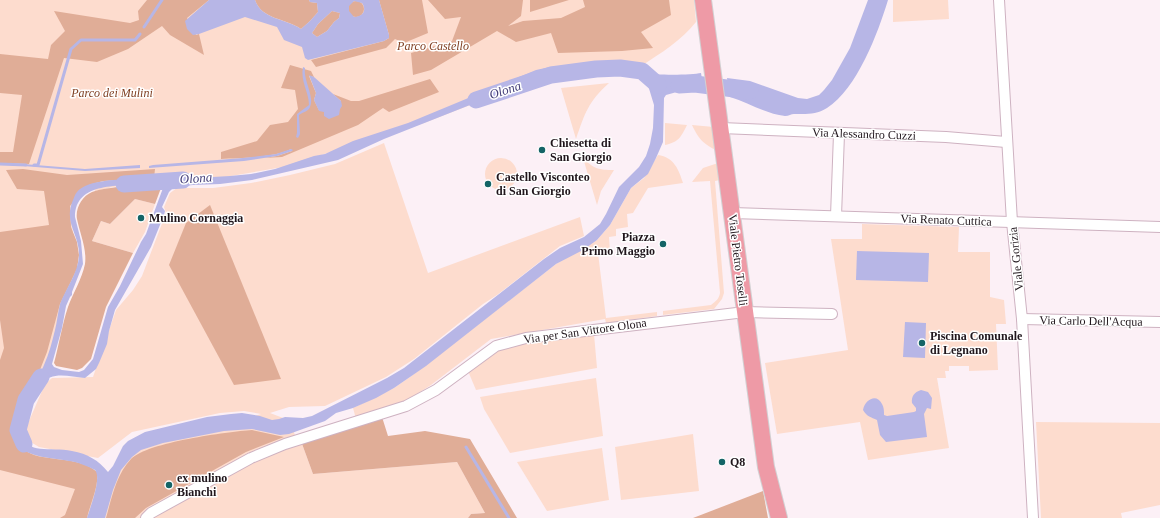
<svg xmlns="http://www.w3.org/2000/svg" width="1160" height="518" font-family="'Times New Roman',serif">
<rect width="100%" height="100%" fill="#fcf0f6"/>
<g fill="#fddcce">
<path d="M0,0H694L696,22C681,41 661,53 641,66L634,63H605L560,70L424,123L283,167L178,185L118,186L95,191L92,184L73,199L72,281L48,374L31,400L24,418L25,440L32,449L107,475L149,432L216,428L261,414L244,411L220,413L132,432L98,458L39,447L29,441L26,428L45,384L52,378L93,377L116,310L133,290L142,276L166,213L164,207L170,193L177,188H213L251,183L290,175L335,164L384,143L428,273L580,217L584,236L560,246L497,295L483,304L414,359L386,377L325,406L289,407L270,413L291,421L297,443L301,441L313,474L457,462L485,513L471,514L468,518H0Z"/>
<path d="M893,0H948L949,19L893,22Z"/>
<path d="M609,83C588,102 585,113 576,139L561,88Z"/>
<path d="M665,123L687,125C681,137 679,142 665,145Z"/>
<path d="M692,125L714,127L717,151C703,143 699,140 692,125Z"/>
<path d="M658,155C674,157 679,170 683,183L648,188L633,213L627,214L628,227L616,229V236L609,237L610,252L598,253L606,318L657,312V316L606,323L605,319L491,339L431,385L406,401L356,419L353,408L394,388L410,377L556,264L597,240L610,225L631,188L644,178Z"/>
<path d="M583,158C594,169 599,170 614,170L601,191L597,205Z"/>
<circle cx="501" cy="174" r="16"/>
<path d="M718,163L720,180L715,181L724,293L722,299L714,309L663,315V311L711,305C716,301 719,299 720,293L710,181L692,182L703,168Z"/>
<path d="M135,199L155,204L145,232L133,253L92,241L101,221L110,224Z"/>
<path d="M862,224L959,227L958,252H990V297L1004,300L1006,324H996L998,370L969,371V366H949V371H945L946,378H937L949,448L868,460L860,422L777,434L765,363L848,350L831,239H862Z"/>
<path d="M594,334L597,368L476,390L468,371L497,351L525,342Z"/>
<path d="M596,378L603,436L510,453L484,409L480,397Z"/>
<path d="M1036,422L1160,423V505L1121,513L1122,518H1041Z"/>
<path d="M693,434L699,491L621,500L615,447Z"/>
<path d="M602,448L609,500L547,511L517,462Z"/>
</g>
<g fill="#e0ad97">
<path d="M147,0H209L187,18L196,35L199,34L204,55L170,35L162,26L128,49L97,62L64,58L29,164L0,163V152H13L22,95L0,93V54L48,59L51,45L65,31L54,11L130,23L139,20L138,11Z"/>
<path d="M255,0H309L310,2L317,3L318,12L310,21L301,29C286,18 262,20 255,0Z"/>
<path d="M379,0H422L428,33L404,43L395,39L386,48L316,67L311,60L384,41L389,38V35Z"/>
<path d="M428,0H523L521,16L508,26L523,21L561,18L585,7L583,0H669L671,15L641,32L653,48L622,51L558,53L551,33L516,42L497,31L431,70L413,75L411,53L452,41L461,17L445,19Z"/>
<path d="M530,0H569L530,12Z"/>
<circle cx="356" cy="9" r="8"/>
<path d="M332,11L340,13L339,18L334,22L327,31L317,37L312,33L318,24Z"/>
<path d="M290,65L311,71L314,77L309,76L316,93L314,100L319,110L340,109L341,101L333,94L351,101H359L430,79L439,92L389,112L383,108L358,125L282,157L264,158L277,156L292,151L291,149C273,158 240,158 221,159V152L257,141L270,125L288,122L298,109L295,90L281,88Z"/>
<path d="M23,169L67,175L155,169L154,178L103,181L89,185L70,206L71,227L77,242L79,255L77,269L60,304L47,352L14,436C16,440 19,446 23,449C41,464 78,454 97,472C99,487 90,504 87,518H60L65,515L75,489L0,470V360L4,348L0,320V232L49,225L44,191L17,189L6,170Z"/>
<path d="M159,184L161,188L155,204L135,199L110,224L101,221L92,241L133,253L106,307L91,359L82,368L77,370L56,366L54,363C59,345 62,325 68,307C73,293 82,279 85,264C87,249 80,234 77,219C75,209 82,196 92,192C108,186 141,186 159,184Z"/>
<path d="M210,205L281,379L234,385L169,265L186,223Z"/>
<path d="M382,417L388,436L425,431L470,439L517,518H468L471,514L485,513L457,462L313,474L301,441Z"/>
<path d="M252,430L284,437L246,452L146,508L135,518H106C112,497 116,475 131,459C148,442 227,432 252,430Z"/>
<path d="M763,491L768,518H693Z"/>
</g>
<g fill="#b7b6e6" fill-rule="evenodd">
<path d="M209,0H255C262,20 285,18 301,29L310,21L318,12L317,3L310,2L309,0H379L389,35V38L384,41L308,60L305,58L302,47L284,40L277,27L245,17L199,34L193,35L187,29L185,21ZM354,1L362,3C367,10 363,17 354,17L349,11V6ZM332,11L340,13L339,18L334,22L327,31L317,37L312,33L318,24Z"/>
<path d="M868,0H888C878,33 857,89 827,108C816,115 807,114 794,114C791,114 789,116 785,116C766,114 749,103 730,97L727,78L750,81L798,98L807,99L819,95L824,90L832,80L850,48Z"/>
<path d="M604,62H622L639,67L635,72L621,68H605L551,73L538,76L524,81L470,105L384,139L338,160L252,180L220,184L193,185L174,187L169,192L162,207L165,211L164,215L151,247L115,310L109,331L107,344L99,363L96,369L85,378C68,377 52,370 40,386C34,395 32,407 28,417C14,459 46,446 72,451C88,454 98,460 108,472L113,466L123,446L128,441L145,432L207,417L231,414L242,413L260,416L272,420L279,419L285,417L303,418L312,416L387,378L404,368L544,259L560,248L584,237L600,224L606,214L619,187L639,167L646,156L650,144L653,128L654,105L647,82L643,76L646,72C653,76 692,75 701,73L704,91L684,90L666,95L664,98L663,142L656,158L648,174L631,188L610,225L597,240L583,250L556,264L426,366L394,388L376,398L353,408L336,413L325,421L289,434L280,435L252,429L224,431L163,443L141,450L132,457L121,470L113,490L105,518H87C90,508 102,478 95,470C87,466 78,462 69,461C56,458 26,458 18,444C13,434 28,397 33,386C36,379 41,373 44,365C49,354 52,342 55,330C57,322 58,312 60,304C66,288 78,273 79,256C80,235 63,223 73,200C74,198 75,194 77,192C88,178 130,179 147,179V185C121,186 75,181 75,217L81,241L83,264L72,292V295L70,297L66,306L62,328L52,364L54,367L62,370L79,372L84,370L93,359L108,307L120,286L141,242L146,234L163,188V186L161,185V180L230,176L251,174L275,169L314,156L325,154L353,141L408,123L536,70L550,67Z"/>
<path d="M303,67L305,68C303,80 315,97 310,107C309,111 303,112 299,115L300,134L298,138L296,137L297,133V114L309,105C309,92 300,81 303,67Z"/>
<path d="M309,75L314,77L341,101L342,106L340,109L339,115L329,119L324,116V112L319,111L314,100L316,93Z"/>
<path d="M291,149L293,150L292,151L277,156L244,161L149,168V166L153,165L243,158L276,154Z"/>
<path d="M23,164L85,169L140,165V168L85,171L23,166Z"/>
<path d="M857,251L929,253L928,282L856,280Z"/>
<path d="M905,322L926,323L925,358L903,357Z"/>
<path d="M921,390L928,392L932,398L931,409L927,408L924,414L927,437L886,442L880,435L877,420C871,417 867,417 863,410C865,399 877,393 882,404C884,407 884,411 884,415L887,416L914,412L916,411V408L912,403C911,397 914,392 921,390Z"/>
</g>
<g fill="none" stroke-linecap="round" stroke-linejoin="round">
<g stroke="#b7b6e6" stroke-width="3">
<path d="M144,27L162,0"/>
<path d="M0,164L26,165"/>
<path d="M34,165H38L71,49L81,40H135L140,34"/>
<path d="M466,447L509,518"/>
</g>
<g stroke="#b7b6e6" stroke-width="17">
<path d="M679,85L695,84L750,91"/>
<path d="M476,100L551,75L596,69L620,68L642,71L658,85"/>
<path d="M124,184L183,180"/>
<path d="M24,444L18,430L26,400L41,377"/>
</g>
<g stroke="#ceb2c1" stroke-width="12">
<g id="minor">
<path d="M999,0L1012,222L1022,319L1033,518"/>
<path d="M721,128L946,137L1006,142"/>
<path d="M732,213L1160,227"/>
<path d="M836,216L839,134"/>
<path d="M1022,319L1160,322"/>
<path d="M146,518L151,513L251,458L285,444L406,406L436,390L496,346L526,338L745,312L832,314"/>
</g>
</g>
<g stroke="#d2d0d2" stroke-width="18">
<path id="primary" d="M703,0L766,467L779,518"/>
</g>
<use href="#minor" stroke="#fff" stroke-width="10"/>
<use href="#primary" stroke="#ee9aa6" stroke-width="16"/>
</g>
<g fill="#146466" stroke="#fff" stroke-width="1.5">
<circle cx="542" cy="150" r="4"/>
<circle cx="488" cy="184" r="4"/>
<circle cx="141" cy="218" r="4"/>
<circle cx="663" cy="244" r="4"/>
<circle cx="922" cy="343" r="4"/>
<circle cx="722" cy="462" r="4"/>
<circle cx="169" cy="485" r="4"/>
</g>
<g text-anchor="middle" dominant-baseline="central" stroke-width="3" stroke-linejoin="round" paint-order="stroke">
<g font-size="12" font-style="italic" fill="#804023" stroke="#fff">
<text x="433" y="46">Parco Castello</text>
<text x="112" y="93">Parco dei Mulini</text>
</g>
<g font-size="12" fill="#20161c" stroke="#fff">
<text transform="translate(864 134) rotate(2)">Via Alessandro Cuzzi</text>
<text transform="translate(946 220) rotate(2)">Via Renato Cuttica</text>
<text transform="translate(1016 259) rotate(-96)">Viale Gorizia</text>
<text transform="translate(738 260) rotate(83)">Viale Pietro Toselli</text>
<text transform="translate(1091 321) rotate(1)">Via Carlo Dell'Acqua</text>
<text transform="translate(585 331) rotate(-8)">Via per San Vittore Olona</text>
</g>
<g font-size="12" font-weight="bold" fill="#20161c" stroke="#fff" text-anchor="start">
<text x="550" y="143">Chiesetta di<tspan x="550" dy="14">San Giorgio</tspan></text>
<text x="496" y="177">Castello Visconteo<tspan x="496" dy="14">di San Giorgio</tspan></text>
<text x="149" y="218">Mulino Cornaggia</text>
<text x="655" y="237" text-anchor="end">Piazza<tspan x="655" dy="14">Primo Maggio</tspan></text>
<text x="930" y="336">Piscina Comunale<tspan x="930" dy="14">di Legnano</tspan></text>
<text x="730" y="462">Q8</text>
<text x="177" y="478">ex mulino<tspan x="177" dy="14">Bianchi</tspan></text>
</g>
<g font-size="13" font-style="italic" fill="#443e79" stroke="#fff">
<text transform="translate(505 90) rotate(-18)">Olona</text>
<text transform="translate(196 178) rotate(-4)">Olona</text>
</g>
</g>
</svg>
